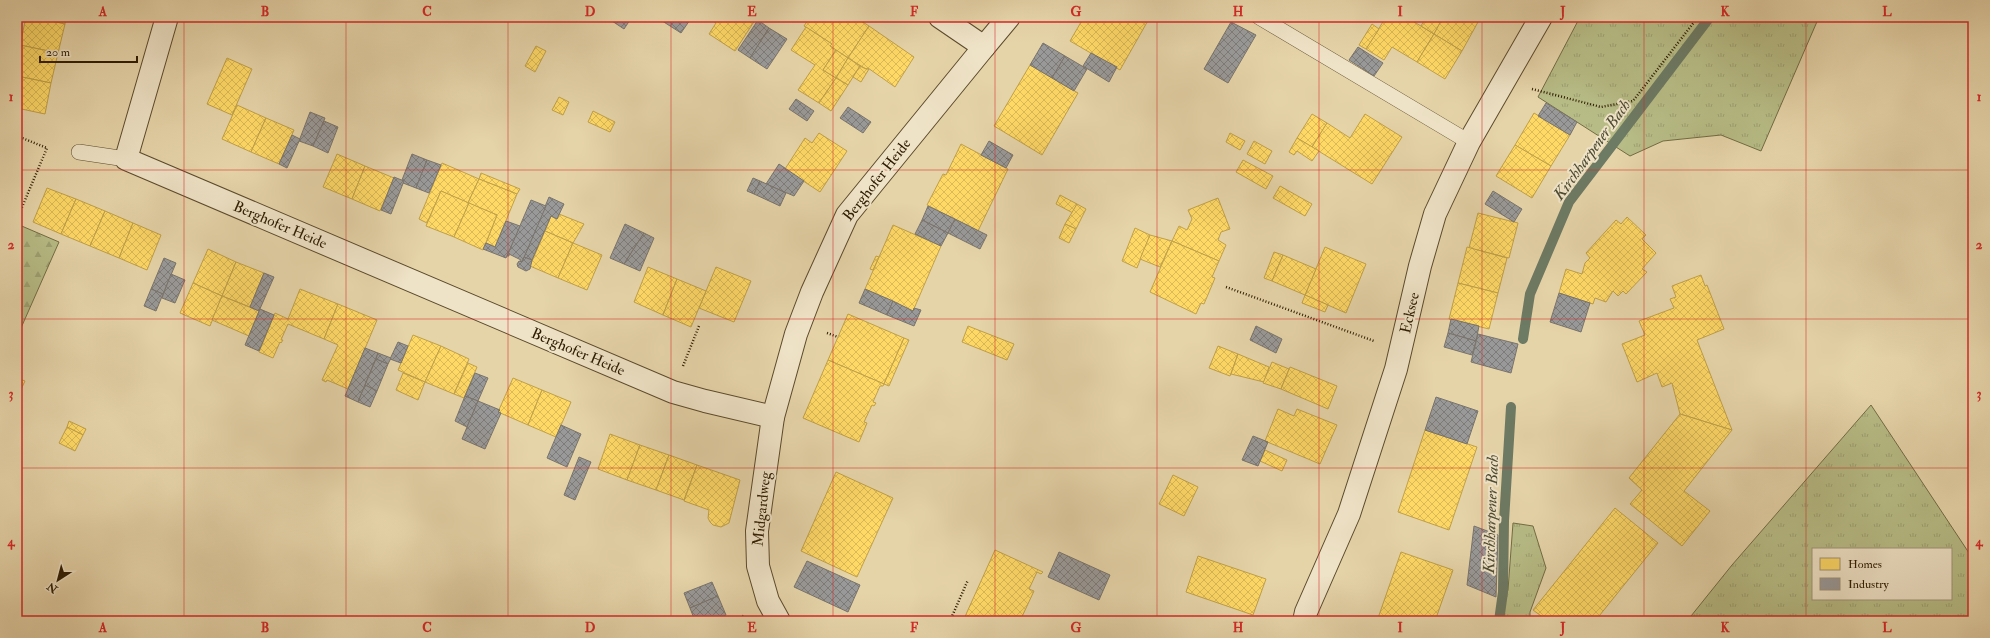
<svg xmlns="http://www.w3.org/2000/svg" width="1990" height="638" font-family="'IM FELL Double Pica',serif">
<defs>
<pattern id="grass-tufts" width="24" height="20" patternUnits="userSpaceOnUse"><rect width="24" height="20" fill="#b7bc86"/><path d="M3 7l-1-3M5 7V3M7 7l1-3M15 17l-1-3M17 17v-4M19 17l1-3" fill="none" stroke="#9ea172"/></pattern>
<pattern id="forest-firs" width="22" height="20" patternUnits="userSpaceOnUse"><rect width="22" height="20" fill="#b7bc86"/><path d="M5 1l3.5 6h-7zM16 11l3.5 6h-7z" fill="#9ea172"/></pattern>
<pattern id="homes-cross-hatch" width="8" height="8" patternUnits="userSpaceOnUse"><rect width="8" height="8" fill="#ffd966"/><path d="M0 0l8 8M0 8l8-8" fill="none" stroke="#dbba57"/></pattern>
<pattern id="industry-cross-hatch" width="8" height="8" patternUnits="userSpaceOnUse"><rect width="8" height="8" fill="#999"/><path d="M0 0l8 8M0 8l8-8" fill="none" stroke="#7d7c7b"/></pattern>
</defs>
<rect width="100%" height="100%" fill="#e6d4a9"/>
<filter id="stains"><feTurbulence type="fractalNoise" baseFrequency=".005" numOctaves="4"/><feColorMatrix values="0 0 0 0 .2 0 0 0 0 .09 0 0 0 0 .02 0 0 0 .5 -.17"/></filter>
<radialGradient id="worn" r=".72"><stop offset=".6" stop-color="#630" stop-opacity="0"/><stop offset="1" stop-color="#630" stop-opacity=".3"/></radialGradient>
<g fill="url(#grass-tufts)" stroke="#726c44" fill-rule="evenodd">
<path d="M1580,17H1819L1761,151L1721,135L1663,141L1630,156L1538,97Z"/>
<path d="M1871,405L1973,559V621H1687L1732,565ZM1813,549H1951V599H1813Z"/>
<path d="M1513,523L1533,526L1546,568L1530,612V621H1497L1508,590Z"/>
</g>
<path fill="url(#forest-firs)" stroke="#726c44" d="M17,224L59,242L17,337Z"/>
<g fill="url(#homes-cross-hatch)" stroke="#c0a048">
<path d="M26,17H36L65,24L58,53L20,45Z"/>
<path d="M36,17H66L65,24Z"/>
<path d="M707,17H757L735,51L709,34L716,23Z"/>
<path d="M810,17H855L869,26L848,58L830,46L832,44L804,26Z"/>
<path d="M1084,17H1150L1120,70L1070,41Z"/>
<path d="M1386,17H1406L1434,34L1417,62L1392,47L1384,60L1366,49Z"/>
<path d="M1426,17H1437L1442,20L1434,34L1421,26Z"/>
<path d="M1443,17H1470L1478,22L1462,51L1434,34Z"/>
<path d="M1372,24L1379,29L1366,49L1359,45Z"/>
<path d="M869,26L914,57L895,87L868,68L866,69L848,58Z"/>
<path d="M806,27L832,44L830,46L836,50L823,70L836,78L819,103L798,90L815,65L791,50Z"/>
<path d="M1434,34L1462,51L1445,79L1417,62Z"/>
<path d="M20,45L58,53L51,83L17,76V59Z"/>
<path d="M536,46L546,51L535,72L525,66Z"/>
<path d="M836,50L848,58L836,78L823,70Z"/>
<path d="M227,58L252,69L232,115L207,104Z"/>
<path d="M848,58L860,66L848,85L836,78Z"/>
<path d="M1030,65L1078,93L1042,155L994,126Z"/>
<path d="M860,66L866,69H869L861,82L853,77Z"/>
<path d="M17,76L51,83L45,114L17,108Z"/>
<path d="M836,78L848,85L831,111L819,103Z"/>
<path d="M559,97L569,102L563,115L552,110Z"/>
<path d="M237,105L266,118L251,152L222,139Z"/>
<path d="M593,111L615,122L610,132L588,122Z"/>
<path d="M1534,113L1570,135L1551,166L1515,145Z"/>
<path d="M1312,114L1327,123L1312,147L1297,138Z"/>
<path d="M1365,114L1402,137L1372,184L1312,147L1327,123L1350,138Z"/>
<path d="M266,118L294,130L279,164L251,152Z"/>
<path d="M819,133L847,151L820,192L785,169L805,138L812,143Z"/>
<path d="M1230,133L1245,141L1240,150L1226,142Z"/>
<path d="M1297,138L1319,151L1312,161L1297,151L1294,155L1289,152Z"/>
<path d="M1254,141L1272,151L1265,164L1247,154Z"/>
<path d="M961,144L1008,169L978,231L927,205L943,174L946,175Z"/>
<path d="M1515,145L1551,166L1532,198L1496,176Z"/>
<path d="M337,154L365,166L352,199L323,187Z"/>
<path d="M1243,160L1273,176L1266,189L1236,172Z"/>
<path d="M442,163L479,179L468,203L441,191L427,223L419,219Z"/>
<path d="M365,166L394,178L380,211L352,199Z"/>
<path d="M481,173L520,189L517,194L479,179Z"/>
<path d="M479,179L517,194L495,247L486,243L497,215L468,203Z"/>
<path d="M1280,186L1312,204L1305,216L1273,198Z"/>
<path d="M47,188L76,199L61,234L33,222Z"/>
<path d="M441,191L469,203L454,237L426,226Z"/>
<path d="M1060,195L1077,204L1073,213L1056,204Z"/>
<path d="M1218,198L1230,229L1221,232L1218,240L1226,245L1219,261L1172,241L1179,226L1187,230L1192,219L1188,210Z"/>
<path d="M76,199L105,211L90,246L61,234Z"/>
<path d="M469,203L497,215L483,250L454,237Z"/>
<path d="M1077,204L1086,209L1076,229L1065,224Z"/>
<path d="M105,211L133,223L119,258L90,246Z"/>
<path d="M1478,213L1518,223L1509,258L1469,248Z"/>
<path d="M559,214L584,224L573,243L545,231L551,216L557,219Z"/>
<path d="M1627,217L1646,235L1642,239L1656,253L1642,269L1647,272L1626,294L1623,291L1618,296L1613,291L1606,302L1595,298L1593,304L1559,293L1566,269L1582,274L1585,263L1590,258L1586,253L1616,220L1621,224Z"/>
<path d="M133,223L161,235L147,270L119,258Z"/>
<path d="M1065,224L1076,229L1069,243L1059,238Z"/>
<path d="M893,225L941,246L913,311L865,289Z"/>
<path d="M1135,228L1150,235L1137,268L1122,261Z"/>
<path d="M545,231L573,243L558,278L530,266Z"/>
<path d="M1150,235L1172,241L1160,267L1140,259Z"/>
<path d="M1172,241L1219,261L1212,277L1215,278L1204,304L1201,303L1196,314L1150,292Z"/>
<path d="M573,243L602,255L587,290L558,278Z"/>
<path d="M1325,247L1366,264L1346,313L1305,295Z"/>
<path d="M1467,247L1507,258L1498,293L1458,283Z"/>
<path d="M208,249L236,262L222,296L193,283Z"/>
<path d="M1274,252L1283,255L1272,281L1264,278Z"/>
<path d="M1283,255L1316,269L1305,295L1272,281Z"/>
<path d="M876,256L879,257L873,270L870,269Z"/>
<path d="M236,262L264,273L250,307L222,296Z"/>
<path d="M648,267L677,279L663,315L634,302Z"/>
<path d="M716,267L751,281L734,322L699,308Z"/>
<path d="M1701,275L1705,286L1707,285L1724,329L1697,340L1732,430L1680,414L1672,383L1662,387L1657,373L1637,382L1622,344L1645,335L1639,321L1674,308L1670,299L1676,297L1672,286Z"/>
<path d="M677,279L706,291L691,327L663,315Z"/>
<path d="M193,283L222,296L210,326L180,313Z"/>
<path d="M1458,283L1498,293L1489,329L1449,319Z"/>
<path d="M300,289L338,304L324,339L288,324L281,340H283L281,343L280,342L273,358L259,352L275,313L288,319Z"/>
<path d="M1305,295L1328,305L1325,312L1302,303Z"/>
<path d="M222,296L259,311L249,336L212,320Z"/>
<path d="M338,304L377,320L348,389L327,380L326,382L322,380L338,345L324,339Z"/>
<path d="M848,314L904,338L884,384L828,360Z"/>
<path d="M968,326L1014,344L1007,360L962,342Z"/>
<path d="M413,335L441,346L425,382L398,370Z"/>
<path d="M904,338L909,340L889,386L884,384Z"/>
<path d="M441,346L469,359L454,394L425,382Z"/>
<path d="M1218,346L1238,354L1230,376L1209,368Z"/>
<path d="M1238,354L1269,367L1264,382L1231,374Z"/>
<path d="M828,360L884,384L883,386H880L873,402L876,403L874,406L872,405L864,422L867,423L859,442L803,418Z"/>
<path d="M1272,362L1289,369L1281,389L1263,383Z"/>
<path d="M468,363L477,367L464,398L454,394Z"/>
<path d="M1290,367L1337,386L1328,409L1281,389Z"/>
<path d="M403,373L425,382L418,400L396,390Z"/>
<path d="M17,378L25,381L17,398Z"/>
<path d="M513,378L542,390L528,425L498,412Z"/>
<path d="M542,390L571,402L556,437L528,425Z"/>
<path d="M1278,409L1294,416L1297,409L1337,425L1320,464L1265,441Z"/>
<path d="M1680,414L1732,430L1684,491L1710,511L1682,546L1630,504L1642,490L1629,478Z"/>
<path d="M69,421L86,429L83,435L67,427Z"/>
<path d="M67,427L83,435L75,451L59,443Z"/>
<path d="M1425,430L1477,447L1449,530L1398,512Z"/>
<path d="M610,434L640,445L627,480L598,469Z"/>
<path d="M640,445L669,455L656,490L627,480Z"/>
<path d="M1265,450L1287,460L1282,471L1260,461Z"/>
<path d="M669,455L697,465L684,500L656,490Z"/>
<path d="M697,465L740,480L729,523L721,527L713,525L710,522L708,518L709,510L684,501Z"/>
<path d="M836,472L893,498L857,577L801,551Z"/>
<path d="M1173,475L1198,487L1184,516L1159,504Z"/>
<path d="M1615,508L1658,543L1595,621H1548L1533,610Z"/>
<path d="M995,550L1043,572L1041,574L1037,572L1029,589L1034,591L1020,621H963Z"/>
<path d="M1401,552L1453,570L1435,621H1377Z"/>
<path d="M1198,556L1266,579L1253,615L1186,592Z"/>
</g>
<g fill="url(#industry-cross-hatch)" stroke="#79746c">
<path d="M606,17H632L624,29Z"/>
<path d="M656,17H692L681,33Z"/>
<path d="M758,20L769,28L750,58L738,50Z"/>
<path d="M1231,22L1256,35L1228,83L1204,69Z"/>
<path d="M769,28L787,39L767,69L750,58Z"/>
<path d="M1043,43L1065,56L1052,78L1030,65Z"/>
<path d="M1358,47L1383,63L1374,76L1349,60Z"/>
<path d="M1091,53L1117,67L1109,82L1083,66Z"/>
<path d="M1065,56L1087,69L1074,91L1052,78Z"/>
<path d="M796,99L814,111L807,121L789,109Z"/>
<path d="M1546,103L1577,122L1570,135L1538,116Z"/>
<path d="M848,107L871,122L863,133L840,118Z"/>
<path d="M310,112L325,118L313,146L299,141Z"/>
<path d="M324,121L338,127L328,153L313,146Z"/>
<path d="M292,135L300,139L287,168L279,164Z"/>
<path d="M989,141L1013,155L1006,168L981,155Z"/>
<path d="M412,154L427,160L416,188L403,183L402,180Z"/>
<path d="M427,160L441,165L429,193L416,188Z"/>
<path d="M779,164L804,181L794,196L766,184Z"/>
<path d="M394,177L404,181L391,214L381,210Z"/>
<path d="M753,178L760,181L754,194L747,191Z"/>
<path d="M760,181L786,193L780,206L754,194Z"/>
<path d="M1493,191L1522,209L1514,222L1485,204Z"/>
<path d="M549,197L564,204L557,219L551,216L532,260L524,257Z"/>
<path d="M531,200L546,206L522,262H520L521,260L509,254V256H507Z"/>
<path d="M928,206L955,219L948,233L922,220Z"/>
<path d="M955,219L987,235L980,249L948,233Z"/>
<path d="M922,220L948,233L941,246L915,234Z"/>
<path d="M506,221L520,226L506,258L483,249L486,243L495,247Z"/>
<path d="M625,224L644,233L624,264L610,258Z"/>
<path d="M644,233L654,238L640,271L624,264Z"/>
<path d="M524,257L532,260L530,269L526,271L518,267L517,264L519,261L522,262Z"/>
<path d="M164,258L176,263L163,294L151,289Z"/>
<path d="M264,273L274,277L259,311L250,307Z"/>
<path d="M171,274L185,280L175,303L162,298Z"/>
<path d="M151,289L163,294L156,311L144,306Z"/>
<path d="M865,289L893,301L887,315L859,303Z"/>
<path d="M1559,293L1590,303L1581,332L1550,322Z"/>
<path d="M893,301L913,311L914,308L921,310L914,326L887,315Z"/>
<path d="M260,309L274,315L259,351L245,345Z"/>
<path d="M1451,319L1479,326L1476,341L1448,333Z"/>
<path d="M1256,326L1282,339L1276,353L1250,340Z"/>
<path d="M1448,333L1476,341L1472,355L1444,347Z"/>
<path d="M1478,334L1518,344L1511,373L1471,362Z"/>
<path d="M398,342L408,346L401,363L390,359Z"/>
<path d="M365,348L378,353L358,402L345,396Z"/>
<path d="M378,353L391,358L388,364L376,359Z"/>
<path d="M376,359L388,364L377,391L365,385Z"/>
<path d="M475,373L488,378L478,401L465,396Z"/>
<path d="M365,385L377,391L370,407L358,402Z"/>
<path d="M465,396L478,401L467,427L455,421Z"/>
<path d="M1436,397L1478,411L1467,444L1425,430Z"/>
<path d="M478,401L500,410L498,412L501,413L485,449L462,439Z"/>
<path d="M561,425L581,434L567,467L547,458Z"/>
<path d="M1253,436L1268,442L1258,466L1242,460Z"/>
<path d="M579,457L591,462L575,500L564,495Z"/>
<path d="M1474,526L1498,535L1496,597L1467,585Z"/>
<path d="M1059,552L1110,575L1099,600L1048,577Z"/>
<path d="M807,561L860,585L848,612L794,587Z"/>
<path d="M712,582L718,596L690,608L684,593Z"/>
<path d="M718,596L726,615L711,621H695L690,608Z"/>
</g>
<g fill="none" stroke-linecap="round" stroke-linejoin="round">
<g stroke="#6d7a64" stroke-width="10">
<path d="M1523,339L1530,294L1569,202L1710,17"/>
<path d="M1499,621L1503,592L1504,521L1511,407"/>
</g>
<g stroke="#5b4a2c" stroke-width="16">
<g id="lane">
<path d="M1259,17L1469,142"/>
<path d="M79,152L126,159"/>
</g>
</g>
<g stroke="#5b4a2c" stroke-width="24">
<g id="street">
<path d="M167,17L126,159L673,392L705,401L773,417"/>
<path d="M940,17L984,47L1009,17"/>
<path d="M779,621L768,601L758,566L757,531L773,417L796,334L812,292L847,215L984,47"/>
<path d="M1304,621L1306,612L1349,514L1396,369L1420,266L1435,214L1469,142L1541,17"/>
</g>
</g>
<g stroke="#2d1c02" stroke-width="2.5" stroke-dasharray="1 2" stroke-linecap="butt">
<path d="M1532,89L1601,107L1633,101L1698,17"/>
<path d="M17,136L47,148L17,219"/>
<path d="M1226,287L1374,341"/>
<path d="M827,333L838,337"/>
<path d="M683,366L699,326"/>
<path d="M735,621L745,615"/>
<path d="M950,621L968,580"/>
</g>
<use href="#lane" stroke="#efe3c7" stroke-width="15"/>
<use href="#street" stroke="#efe3c7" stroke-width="22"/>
</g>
<path fill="none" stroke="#d62828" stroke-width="1" stroke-opacity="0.55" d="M184,17V621M346,17V621M508,17V621M671,17V621M833,17V621M995,17V621M1157,17V621M1319,17V621M1482,17V621M1644,17V621M1806,17V621M17,170H1973M17,319H1973M17,468H1973"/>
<g text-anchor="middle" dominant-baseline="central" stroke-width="4" stroke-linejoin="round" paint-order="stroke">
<g font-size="15" fill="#2d1c02" stroke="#efe3c7">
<text transform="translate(877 180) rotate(-52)">Berghofer Heide</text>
<text transform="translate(280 225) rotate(23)">Berghofer Heide</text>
<text transform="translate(1410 313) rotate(-77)">Ecksee</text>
<text transform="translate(578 352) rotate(23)">Berghofer Heide</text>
<text transform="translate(762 509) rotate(-84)">Midgardweg</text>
</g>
<g font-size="16" font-style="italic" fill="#4d4b33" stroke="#efe3c7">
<text transform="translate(1592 150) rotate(-54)">Kirchharpener Bach</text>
<text transform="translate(1491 514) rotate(-88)">Kirchharpener Bach</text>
</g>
</g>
<rect width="1990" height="638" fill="none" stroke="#e6d4a9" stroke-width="44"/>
<rect x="1812" y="548" width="140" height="52" fill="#efe3c7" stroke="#a19378"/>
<rect x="1820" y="558" width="20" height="12" fill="#ffd966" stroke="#a19378"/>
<text x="1848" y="568" font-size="12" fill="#2d1c02">Homes</text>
<rect x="1820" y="578" width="20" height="12" fill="#999999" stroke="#a19378"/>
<text x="1848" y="588" font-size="12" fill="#2d1c02">Industry</text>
<g transform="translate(58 580) rotate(216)" stroke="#efe3c7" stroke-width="3" paint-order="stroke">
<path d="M0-3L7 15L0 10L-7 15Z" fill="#2d1c02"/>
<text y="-6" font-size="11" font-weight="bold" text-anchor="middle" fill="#2d1c02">N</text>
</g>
<path d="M40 56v6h97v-6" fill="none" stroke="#2d1c02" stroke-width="2"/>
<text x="46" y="56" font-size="12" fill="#2d1c02" stroke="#efe3c7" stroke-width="3" paint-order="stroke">20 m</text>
<rect x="22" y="22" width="1946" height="594" fill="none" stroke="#d62828" stroke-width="1.5"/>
<g font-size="13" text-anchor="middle" font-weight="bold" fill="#d62828">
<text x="103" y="16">A</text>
<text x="265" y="16">B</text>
<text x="427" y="16">C</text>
<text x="590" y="16">D</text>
<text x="752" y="16">E</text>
<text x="914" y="16">F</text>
<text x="1076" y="16">G</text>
<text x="1238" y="16">H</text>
<text x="1400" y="16">I</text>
<text x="1563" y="16">J</text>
<text x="1725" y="16">K</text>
<text x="1887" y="16">L</text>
<text x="11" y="101">1</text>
<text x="1979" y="101">1</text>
<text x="11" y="249">2</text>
<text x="1979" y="249">2</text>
<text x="11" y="398">3</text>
<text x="1979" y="398">3</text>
<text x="11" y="546">4</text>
<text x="1979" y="546">4</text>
<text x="103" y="632">A</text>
<text x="265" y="632">B</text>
<text x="427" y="632">C</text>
<text x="590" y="632">D</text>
<text x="752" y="632">E</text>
<text x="914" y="632">F</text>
<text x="1076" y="632">G</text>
<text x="1238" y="632">H</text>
<text x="1400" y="632">I</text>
<text x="1563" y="632">J</text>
<text x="1725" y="632">K</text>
<text x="1887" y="632">L</text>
</g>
<rect width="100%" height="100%" filter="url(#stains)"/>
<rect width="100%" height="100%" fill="url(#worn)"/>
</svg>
